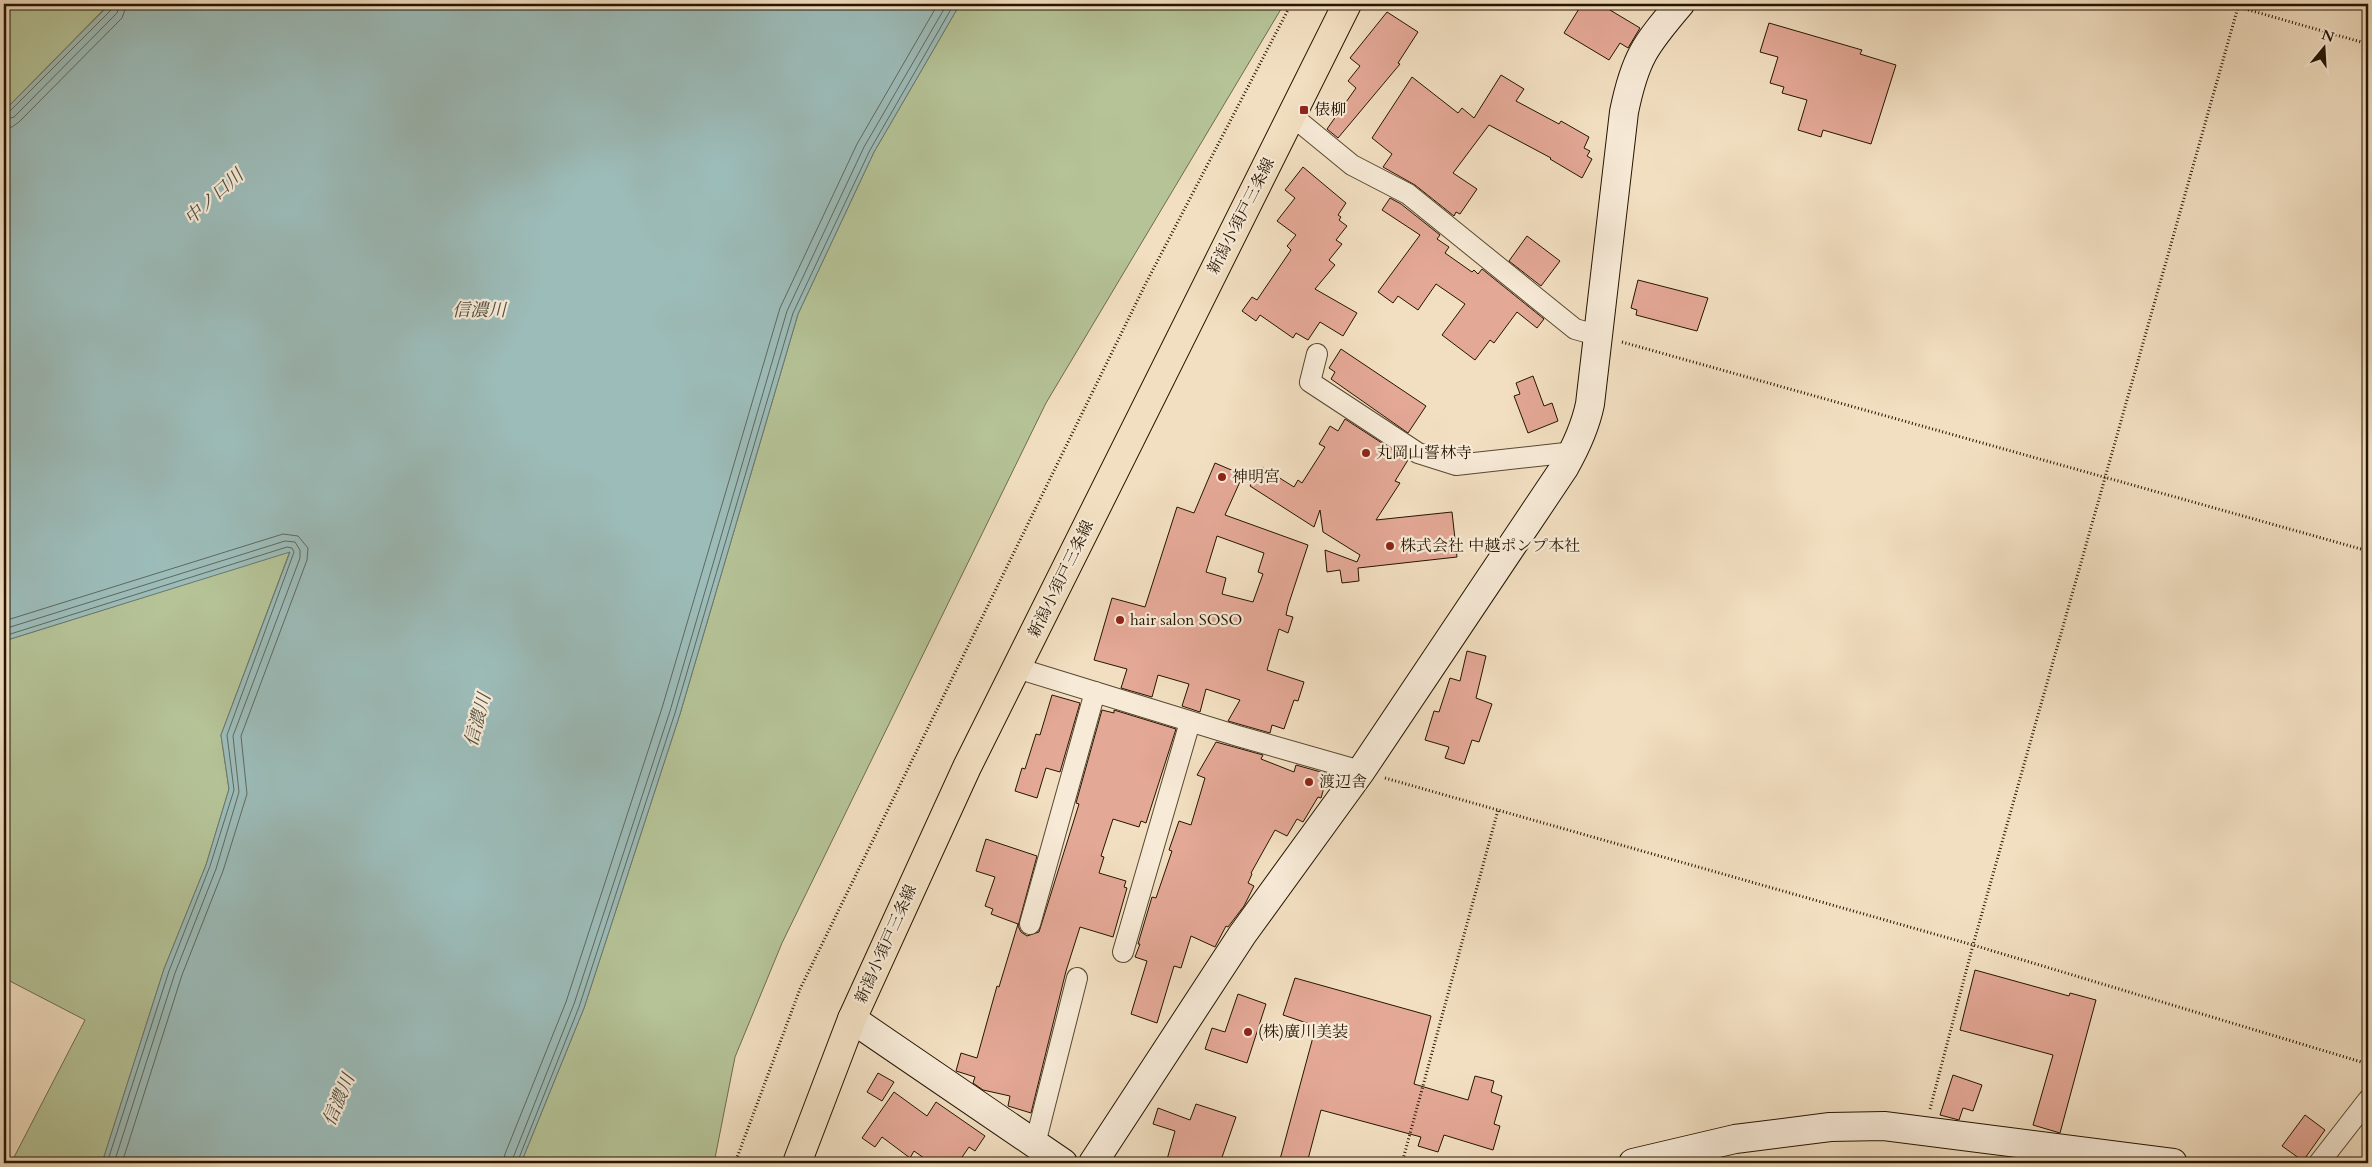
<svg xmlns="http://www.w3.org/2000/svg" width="2372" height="1167" font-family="Cardo,'Noto Serif JP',serif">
<rect width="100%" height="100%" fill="#f2dfc1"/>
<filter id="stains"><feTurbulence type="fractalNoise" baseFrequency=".004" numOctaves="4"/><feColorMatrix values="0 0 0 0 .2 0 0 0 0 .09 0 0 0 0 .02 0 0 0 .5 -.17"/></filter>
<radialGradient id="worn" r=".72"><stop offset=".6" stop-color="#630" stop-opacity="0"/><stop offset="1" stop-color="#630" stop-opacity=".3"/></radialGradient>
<g fill="#b5c397" stroke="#6d6c4c">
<path d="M4,4H109L4,111Z"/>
<path d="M960,4H1284L1046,403L782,943L735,1057L714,1163H521L584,1008L680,714L798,314L874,152Z"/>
<path d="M290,551L221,735L229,789L206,865L164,969L102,1163H11L85,1020L4,978V641Z"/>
</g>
<path fill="#9cbcb9" stroke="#6c796f" d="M110,4H960L874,152L798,314L680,714L584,1008L521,1163H102L164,969L206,865L229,789L221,735L290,552L4,641V111Z"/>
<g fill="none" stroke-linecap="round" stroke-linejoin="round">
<g stroke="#60685c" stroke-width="1">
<path d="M4,114L9,112L112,9L113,4"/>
<path d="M4,120L14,117L117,13L120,4"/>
<path d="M4,128L12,127L19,122L122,18L127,4"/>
<path d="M4,621L283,534L298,536L308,548L307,560L241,736L247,794L223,871L182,975L122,1163"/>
<path d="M4,629L285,541L295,542L300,550V558L233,736L239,792L216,869L175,973L114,1163"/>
<path d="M4,636L287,547L292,548L294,552L227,735L234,790L210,866L169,971L107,1163"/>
<path d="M503,1163L505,1154L566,1002L662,708L780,308L857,144L938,4"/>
<path d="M511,1163L574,1004L670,711L787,311L864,147L947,4"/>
<path d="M517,1163L579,1007L675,713L793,313L870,150L954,4"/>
</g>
</g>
<g fill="#e4a896" stroke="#251500" fill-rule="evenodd">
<path d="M1582,4H1600L1640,28L1628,48L1620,43L1609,60L1564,33Z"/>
<path d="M1387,12L1418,32L1398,63L1400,64L1338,138L1327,129L1356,88L1348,81L1360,66L1350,58Z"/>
<path d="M1769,23L1862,50L1860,54L1896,65L1871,144L1823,130L1821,137L1798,130L1807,100L1782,93L1784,87L1770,83L1778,57L1760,52Z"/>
<path d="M1501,75L1524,89L1516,101L1559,124L1561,121L1589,137L1584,148L1590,151L1587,156L1592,159L1582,178L1550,159L1551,158L1489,125L1453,173L1477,189L1460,214L1456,212L1454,216L1415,185L1383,167L1392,154L1372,138L1412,77L1458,113L1462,108L1474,118Z"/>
<path d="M1303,167L1346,203L1338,215L1341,217L1339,220L1347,226L1336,240L1342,244L1329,260L1335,265L1315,289L1357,313L1343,336L1320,322L1308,340L1296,333L1293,338L1260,315L1256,321L1242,311L1252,297L1257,300L1291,250L1287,246L1296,235L1277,221L1295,198L1285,190Z"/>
<path d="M1390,198L1401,204L1440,235L1437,239L1449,247L1445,253L1472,272L1474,270L1478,274L1482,269L1544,319L1537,328L1517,312L1494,343L1490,340L1475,360L1442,335L1465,304L1436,284L1418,310L1398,296L1393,303L1378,292L1420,235L1382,210Z"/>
<path d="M1527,236L1560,261L1541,286L1509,261Z"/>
<path d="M1638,280L1708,298L1697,331L1636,315L1637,310L1631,308Z"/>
<path d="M1341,349L1426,406L1408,433L1331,379L1335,372L1329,368Z"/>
<path d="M1533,376L1544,406L1552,403L1558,421L1528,433L1514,396L1520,394L1516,383Z"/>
<path d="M1345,419L1408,460L1395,481L1400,483L1376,520L1452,512L1457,557L1358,568L1359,581L1342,583L1340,570L1327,572L1325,550L1357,562L1360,555L1323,532L1320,510L1314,527L1250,486L1262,467L1294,487L1298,480L1302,483L1325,447L1319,444L1330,426L1338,431Z"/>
<path d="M1215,463L1243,475L1225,515L1308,545L1288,606L1286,615L1293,617L1288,633L1279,629L1267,670L1304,682L1298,701L1294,700L1284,729L1272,725L1270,733L1228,721L1240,700L1206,689L1200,712L1182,706L1189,684L1158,675L1152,697L1121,688L1127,669L1094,660L1112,598L1145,607L1177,507L1194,513ZM1217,536L1264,553L1258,572L1263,574L1253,602L1222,594L1226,578L1206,572Z"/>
<path d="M1467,651L1486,656L1476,698L1492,704L1479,742L1472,740L1464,764L1445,758L1449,747L1425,740L1434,711L1439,712L1450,678L1460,681Z"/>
<path d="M1052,695L1080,703L1060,772L1046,768L1037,798L1015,791L1022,768L1025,769L1036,734L1040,735Z"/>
<path d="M1102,710L1114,713V710L1176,729L1146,823L1141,821L1139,827L1113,819L1101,856L1104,857L1099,873L1126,881L1124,887L1127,888L1113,937L1080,927L1066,971L1031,1113L1008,1106L1010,1096L983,1090L973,1083L975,1077L956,1071L961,1053L977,1058L997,986L999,987L1018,924L991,914L993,909L985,906L995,877L976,871L986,839L1037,856L1018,926L1021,932L1027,936L1039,932L1079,804L1076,803Z"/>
<path d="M1216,742L1263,755L1261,759L1294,772L1296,765L1328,774L1321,798L1318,797L1303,822L1297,819L1287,836L1275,830L1251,873L1252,874L1248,883L1254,886L1244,906L1228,927L1226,926L1215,947L1191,936L1181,968L1174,966L1157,1023L1131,1014L1147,961L1135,957L1140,944H1138L1152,897L1156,898L1172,851L1169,850L1179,821L1191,825L1205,778L1197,775Z"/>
<path d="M1975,970L2069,996L2070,993L2096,1000L2060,1133L2033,1125L2053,1055L1960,1030Z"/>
<path d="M1295,978L1431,1016L1414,1084L1468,1100L1475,1076L1494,1081L1491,1092L1502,1096L1494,1124L1500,1126L1493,1150L1444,1135L1438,1152L1418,1146L1421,1137L1321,1110L1307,1163H1279L1316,1026L1283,1015Z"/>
<path d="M1238,994L1266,1004L1247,1063L1205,1049L1212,1028L1225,1032Z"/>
<path d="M878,1073L894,1082L882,1101L867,1092Z"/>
<path d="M1953,1075L1982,1085L1973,1111L1963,1108L1959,1120L1940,1115Z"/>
<path d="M894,1092L927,1116L936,1102L985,1136L975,1151L969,1147L958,1163H931L914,1151L910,1158L882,1137L875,1147L862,1138Z"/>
<path d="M1196,1104L1236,1117L1220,1163H1166L1175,1131L1153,1124L1158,1108L1190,1120Z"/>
<path d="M2305,1115L2325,1130L2303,1161L2282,1146Z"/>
</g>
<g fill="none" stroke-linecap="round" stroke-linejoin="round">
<g stroke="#584830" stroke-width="22">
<g id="street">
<path d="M1291,115L1352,165L1408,194L1575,329L1600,336"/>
<path d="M1317,354L1310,382L1418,453L1456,465L1574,452"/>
<path d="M1017,668L1238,736L1361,771"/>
<path d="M1030,924L1095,692"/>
<path d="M1123,952L1190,722"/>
<path d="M1035,1144L1077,978"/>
<path d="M2030,1163L2032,1144"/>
<path d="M2319,1163L2368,1100"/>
</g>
</g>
<g stroke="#251500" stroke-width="30">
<g id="secondary">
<path d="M852,1019L1063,1163"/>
<path d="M1093,1163L1242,935L1361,771L1564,468C1576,447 1585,428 1590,404L1624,112C1635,58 1645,45 1680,4"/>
<path d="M1633,1163L1735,1139L1830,1127L1884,1126L2173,1163"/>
</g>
</g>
<g stroke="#251500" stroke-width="30">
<path id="primary" d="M797,1163L852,1019L967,767L1347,4"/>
</g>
<g stroke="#251500" stroke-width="3" stroke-dasharray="1 2.5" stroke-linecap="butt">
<path d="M2228,4L2368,44"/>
<path d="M1622,342L2368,551"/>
<path d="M1385,778L1973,945L2368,1064"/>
<path d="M1930,1109L1973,945L2238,7"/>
<path d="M735,1163L800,989L1145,285L1291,4"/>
<path d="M1402,1163L1498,810"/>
</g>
<use href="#street" stroke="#f7ead7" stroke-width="20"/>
<use href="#secondary" stroke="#f7ead7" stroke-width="28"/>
<use href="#primary" stroke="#f2dfc1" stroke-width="28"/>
</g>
<g fill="#8f2418" stroke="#f7ead7" stroke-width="2">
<rect x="1299" y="105" width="10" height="10" rx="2.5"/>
<circle cx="1366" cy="453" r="5"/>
<circle cx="1222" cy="477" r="5"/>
<circle cx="1390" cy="546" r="5"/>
<circle cx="1120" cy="620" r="5"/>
<circle cx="1309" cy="782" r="5"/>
<circle cx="1248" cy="1032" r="5"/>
</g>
<g text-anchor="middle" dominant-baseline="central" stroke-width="4.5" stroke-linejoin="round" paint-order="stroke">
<g font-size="16" fill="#251500" stroke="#f7ead7" text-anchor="start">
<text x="1314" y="110">俵柳</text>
<text x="1376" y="453">丸岡山誓林寺</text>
<text x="1232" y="477">神明宮</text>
<text x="1400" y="546">株式会社 中越ポンプ本社</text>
<text x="1130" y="620">hair salon SOSO</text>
<text x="1319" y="782">渡辺舎</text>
<text x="1258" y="1032">(株)廣川美装</text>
</g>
<g font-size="16" fill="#251500" stroke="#f7ead7">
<text transform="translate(1241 216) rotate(-63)">新潟小須戸三条線</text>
<text transform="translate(1061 579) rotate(-64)">新潟小須戸三条線</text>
<text transform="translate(886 944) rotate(-66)">新潟小須戸三条線</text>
</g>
<g font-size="18" font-style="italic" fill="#4f4f41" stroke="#f7ead7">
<text transform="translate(214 197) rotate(-42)">中ノ口川</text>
<text x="479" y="310">信濃川</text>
<text transform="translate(478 720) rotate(-75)">信濃川</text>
<text transform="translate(339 1100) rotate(-67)">信濃川</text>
</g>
</g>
<rect width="2372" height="1167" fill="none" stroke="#f2dfc1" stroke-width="20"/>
<rect x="5" y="5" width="2362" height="1157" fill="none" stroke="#251500" stroke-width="2.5"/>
<rect x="10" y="10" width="2352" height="1147" fill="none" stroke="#251500"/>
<g transform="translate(2324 48) rotate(18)" stroke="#f7ead7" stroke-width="4" paint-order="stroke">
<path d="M0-4L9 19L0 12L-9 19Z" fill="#251500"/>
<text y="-8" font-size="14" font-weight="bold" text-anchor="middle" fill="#251500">N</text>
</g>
<rect width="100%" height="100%" filter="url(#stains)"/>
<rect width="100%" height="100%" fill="url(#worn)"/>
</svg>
